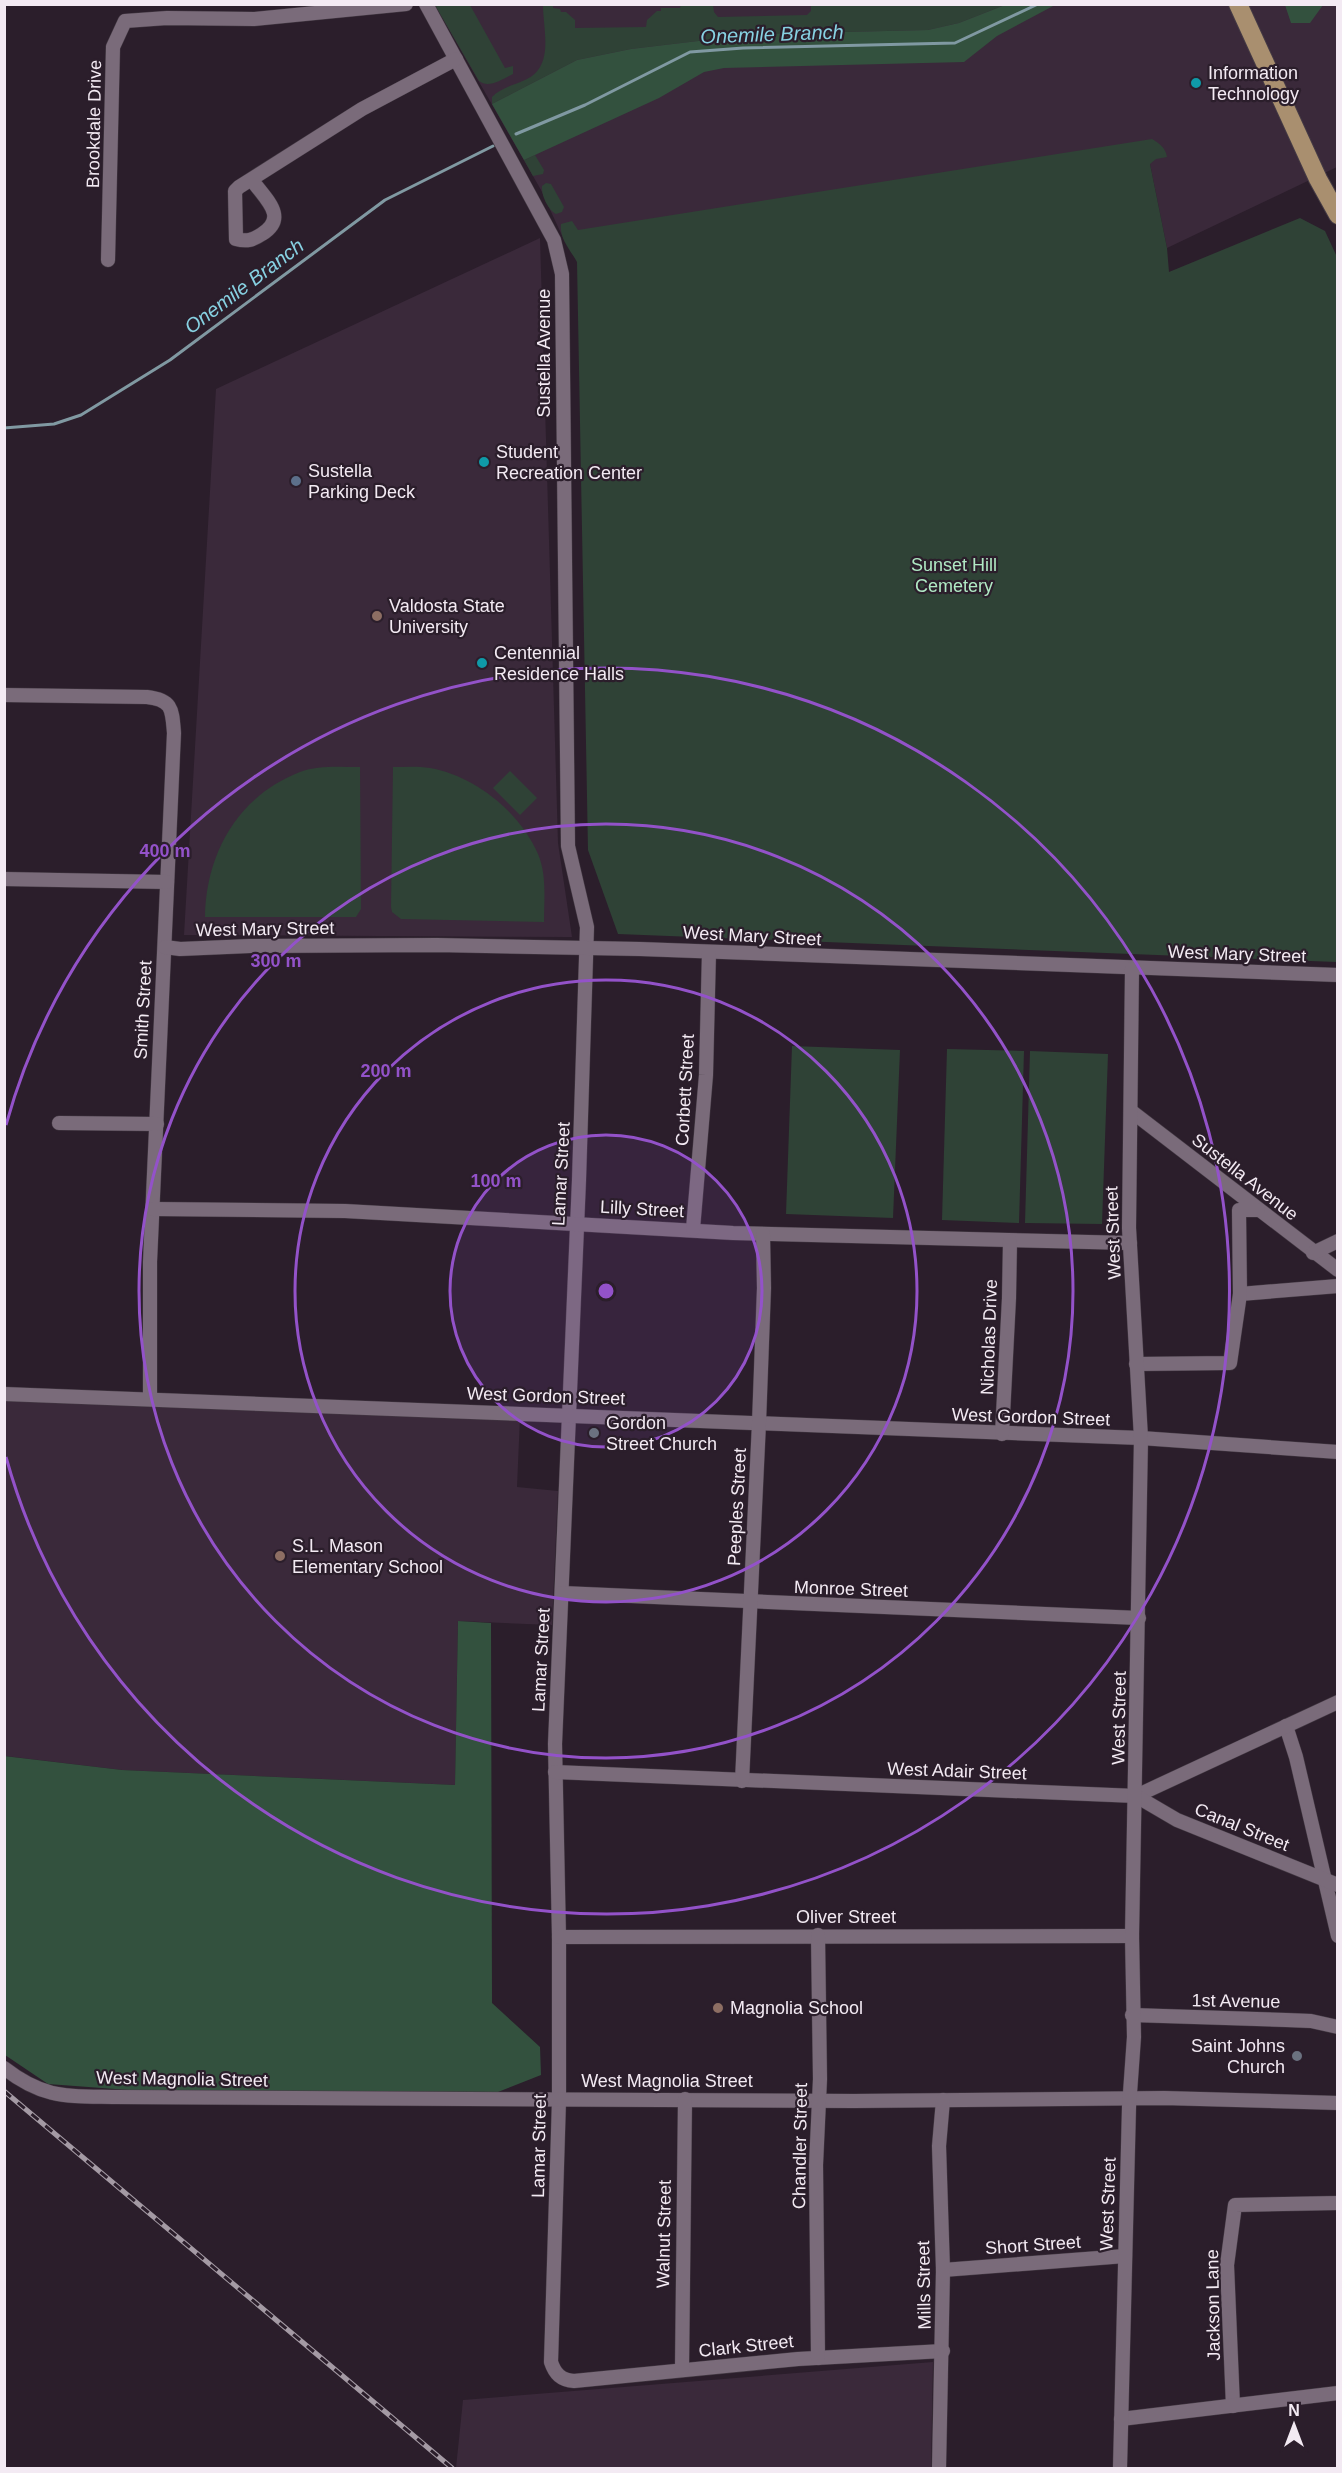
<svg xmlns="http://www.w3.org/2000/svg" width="1342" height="2473" font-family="Arial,sans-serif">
<rect width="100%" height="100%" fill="#2b1e2b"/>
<g fill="#3a293a">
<path d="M435,5H1337V167L1167,248L1150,164L565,242L541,190Z"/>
<path d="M540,238L558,843L572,937L184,935L216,389Z"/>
<path d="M5,1398L520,1417L517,1487L558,1491L552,1625L458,1621L455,1785L122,1770L5,1756Z"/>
<path d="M933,2362L931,2468H456L463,2400Z"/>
</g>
<g fill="#2f4236">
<path d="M811,4L1005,5L959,23L928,30L757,34L631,49L577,60L492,104V97C500,88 514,85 525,80C555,67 543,30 543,5H553V8L560,9L561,12H566L575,20V28L646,27L647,20L657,11H661V8H680L681,5H713L714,12L718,17L807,15L811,11Z"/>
<path d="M435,5H470L505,68L513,66V74C502,79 489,89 479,81Z"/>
<path d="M1152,139C1160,144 1165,147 1167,157L1156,159L1150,164L1167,248L1169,272L1300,218L1325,231L1337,257V962L618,934L588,850L577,262C571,251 559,238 561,224L572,221L578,230Z"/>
<path d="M535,155L544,170L543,174L533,176L524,160Z"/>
<path d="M546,183L551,184L564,207L562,212L556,214C548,210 541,195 542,186Z"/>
<path d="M360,767L361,909L356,917H205C206,853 238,796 300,772C318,765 340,767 360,767Z"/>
<path d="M393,767C405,767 418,766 430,768C475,776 520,812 538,854C547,875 544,900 544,922L401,919L392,912L391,907Z"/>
<path d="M510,771L537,798L520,815L493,788Z"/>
<path d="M792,1046L900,1050L893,1218L786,1214Z"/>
<path d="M947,1049L1024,1051L1019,1223L942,1220Z"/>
<path d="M1030,1051L1108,1054L1102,1224L1025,1223Z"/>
</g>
<g fill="#33513e">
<path d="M1005,5H1055L997,36L964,62L724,68L704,72L659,98L524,160L492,104L577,60L631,49L757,34L928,30L959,23Z"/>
<path d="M1285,5V4L1323,5L1310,23H1291Z"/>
<path d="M458,1621L491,1623L492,2003L540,2047L541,2075L498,2092L142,2091L48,2084L5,2055L4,1756L122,1770L455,1785Z"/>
</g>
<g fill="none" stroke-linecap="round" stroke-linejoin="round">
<g stroke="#8099a2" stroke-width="3">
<path d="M516,134L585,105L690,52L743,48L955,43L1038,4"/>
<path d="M4,428L54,424L81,415L170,360L385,200L493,146"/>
</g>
<g stroke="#443a44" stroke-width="15">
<g id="minor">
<path d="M426,4L554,240L562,274L568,846L587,927L579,1180L555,1744L559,1937V2100L551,2362C555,2374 561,2380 574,2381L798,2359L943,2351"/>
<path d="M252,180C265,199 289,217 262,234C253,240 247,242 236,239L235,191L239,187L362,109L456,59"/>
<path d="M108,260L113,47L125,21L167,18L254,19L406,4"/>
<path d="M4,695L147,697C173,700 172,710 174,733L150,1262V1399"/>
<path d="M4,879L167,882"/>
<path d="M165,947L180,949L250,946L437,945L640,949L1338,975"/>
<path d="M1131,1111L1338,1270"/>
<path d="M59,1123L157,1124"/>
<path d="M153,1209L345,1211L733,1233L1130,1243"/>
<path d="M693,1229L706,1075L709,952"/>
<path d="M1313,1253L1338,1241"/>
<path d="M1240,1294L1338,1286"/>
<path d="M1136,1364L1230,1363L1240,1294L1239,1210H1258"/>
<path d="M4,1394L1141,1438L1338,1452"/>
<path d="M1002,1434L1009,1298L1010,1241"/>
<path d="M562,1593L1139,1618"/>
<path d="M1286,1726L1296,1757L1338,1936"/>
<path d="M555,1772L1136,1796L1338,1702"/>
<path d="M742,1781L759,1423L764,1288L763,1234"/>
<path d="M1136,1796L1177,1820L1338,1885"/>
<path d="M559,1937L1132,1936"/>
<path d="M1132,2015L1286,2020L1311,2021L1338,2027"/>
<path d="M4,2068C44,2099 67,2096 115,2097L854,2101L1164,2098L1338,2103"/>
<path d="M943,2270L1125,2256"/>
<path d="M818,2358L816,2165L820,2079L818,1935"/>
<path d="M682,2370L685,2099"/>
<path d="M1233,2406L1227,2265L1235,2205L1338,2203"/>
<path d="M1121,2419L1338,2393"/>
<path d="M939,2468L943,2270L939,2146L943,2100"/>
<path d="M1120,2468L1129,2107L1134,2037L1132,1936L1141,1438L1129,1228L1132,969"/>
</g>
</g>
<g stroke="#443a44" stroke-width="20">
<path id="major" d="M1238,4L1318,179L1338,215"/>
</g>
<use href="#minor" stroke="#7a6b7a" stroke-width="14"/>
<use href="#major" stroke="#a98f6f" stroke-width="18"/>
<g stroke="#a49aa4" stroke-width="5">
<path id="rail" d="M4,2091L452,2468"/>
</g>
<use href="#rail" stroke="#2b1e2b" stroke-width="3" stroke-dasharray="9" stroke-linecap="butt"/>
</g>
<circle cx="606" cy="1291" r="156" fill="#9352c9" fill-opacity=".12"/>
<g fill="none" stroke="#9352c9" stroke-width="3">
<circle cx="606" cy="1291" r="156"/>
<circle cx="606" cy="1291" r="311"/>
<circle cx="606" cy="1291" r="467"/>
<path d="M6 1125A623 623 0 1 1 6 1457"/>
</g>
<g fill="#0f9aa8" stroke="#2b1e2b" stroke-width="2">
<circle cx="1196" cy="83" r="6"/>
<circle cx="484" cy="462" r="6"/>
<circle cx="482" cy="663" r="6"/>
</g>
<circle fill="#5c6f8a" stroke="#2b1e2b" stroke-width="2" cx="296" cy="481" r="6"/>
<g fill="#8d6e63" stroke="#2b1e2b" stroke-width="2">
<circle cx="377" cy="616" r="6"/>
<circle cx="280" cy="1556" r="6"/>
<circle cx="718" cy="2008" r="6"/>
</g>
<g fill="#6b7280" stroke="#2b1e2b" stroke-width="2">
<circle cx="594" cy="1433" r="6"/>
<circle cx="1297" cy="2056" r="6"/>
</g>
<g text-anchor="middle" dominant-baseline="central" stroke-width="4.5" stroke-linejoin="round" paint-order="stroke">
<g font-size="18" fill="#f3eaf3" stroke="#2b1e2b" text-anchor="start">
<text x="1208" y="73">Information<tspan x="1208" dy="21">Technology</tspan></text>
<text x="496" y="452">Student<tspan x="496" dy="21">Recreation Center</tspan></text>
<text x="308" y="471">Sustella<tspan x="308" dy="21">Parking Deck</tspan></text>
<text x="389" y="606">Valdosta State<tspan x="389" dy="21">University</tspan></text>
<text x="494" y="653">Centennial<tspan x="494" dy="21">Residence Halls</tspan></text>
<text x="606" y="1423">Gordon<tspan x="606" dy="21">Street Church</tspan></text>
<text x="292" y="1546">S.L. Mason<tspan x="292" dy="21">Elementary School</tspan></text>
<text x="730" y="2008">Magnolia School</text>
<text x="1285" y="2046" text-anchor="end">Saint Johns<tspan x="1285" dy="21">Church</tspan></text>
</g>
<g font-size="18" fill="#f3eaf3" stroke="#2b1e2b">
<text transform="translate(94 124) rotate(-89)">Brookdale Drive</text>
<text transform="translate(544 353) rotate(-90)">Sustella Avenue</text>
<text transform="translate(265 929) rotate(-1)">West Mary Street</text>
<text transform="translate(752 936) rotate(3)">West Mary Street</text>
<text transform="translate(1237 954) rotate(2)">West Mary Street</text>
<text transform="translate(143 1010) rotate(-87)">Smith Street</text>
<text transform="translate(685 1090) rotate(-87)">Corbett Street</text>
<text transform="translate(561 1174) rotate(-87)">Lamar Street</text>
<text transform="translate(1245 1177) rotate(38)">Sustella Avenue</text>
<text transform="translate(642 1209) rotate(3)">Lilly Street</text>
<text transform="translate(1113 1233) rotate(-92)">West Street</text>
<text transform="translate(989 1337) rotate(-88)">Nicholas Drive</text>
<text transform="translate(546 1396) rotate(2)">West Gordon Street</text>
<text transform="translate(1031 1417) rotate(2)">West Gordon Street</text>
<text transform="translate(737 1507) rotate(-87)">Peeples Street</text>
<text transform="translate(851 1589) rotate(2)">Monroe Street</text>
<text transform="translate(541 1660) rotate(-87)">Lamar Street</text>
<text transform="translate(1119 1718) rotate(-89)">West Street</text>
<text transform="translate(957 1771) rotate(2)">West Adair Street</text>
<text transform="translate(1242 1827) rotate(22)">Canal Street</text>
<text x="846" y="1917">Oliver Street</text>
<text transform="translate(1236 2001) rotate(1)">1st Avenue</text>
<text transform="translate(182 2079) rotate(1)">West Magnolia Street</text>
<text x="667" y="2081">West Magnolia Street</text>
<text transform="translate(539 2146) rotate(-89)">Lamar Street</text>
<text transform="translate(800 2146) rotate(-89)">Chandler Street</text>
<text transform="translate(1108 2204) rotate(-88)">West Street</text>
<text transform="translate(664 2234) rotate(-89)">Walnut Street</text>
<text transform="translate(1033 2245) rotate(-4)">Short Street</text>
<text transform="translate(924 2285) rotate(-91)">Mills Street</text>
<text transform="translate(1213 2305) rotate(-91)">Jackson Lane</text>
<text transform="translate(746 2346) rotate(-6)">Clark Street</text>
</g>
<g font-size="18" fill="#b0e9c4" stroke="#2b1e2b">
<text x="954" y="565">Sunset Hill<tspan x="954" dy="21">Cemetery</tspan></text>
</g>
<g font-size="20" font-style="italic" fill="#87d1e2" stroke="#2b1e2b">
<text transform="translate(772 34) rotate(-2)">Onemile Branch</text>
<text transform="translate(244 286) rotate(-37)">Onemile Branch</text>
</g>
</g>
<circle cx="606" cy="1291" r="9" fill="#9352c9" stroke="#2b1e2b" stroke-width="3"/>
<g font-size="18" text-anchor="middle" font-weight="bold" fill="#9352c9" stroke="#2b1e2b" stroke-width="4.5" stroke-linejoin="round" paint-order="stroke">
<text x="165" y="857">400 m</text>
<text x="276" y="967">300 m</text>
<text x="386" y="1077">200 m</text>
<text x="496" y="1187">100 m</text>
</g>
<rect width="1342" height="2473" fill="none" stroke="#f3eaf3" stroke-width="12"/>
<g transform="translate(1294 2425)" stroke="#2b1e2b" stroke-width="4.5" paint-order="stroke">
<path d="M0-4.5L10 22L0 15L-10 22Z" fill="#f3eaf3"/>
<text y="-9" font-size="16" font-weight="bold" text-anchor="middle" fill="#f3eaf3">N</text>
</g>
</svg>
